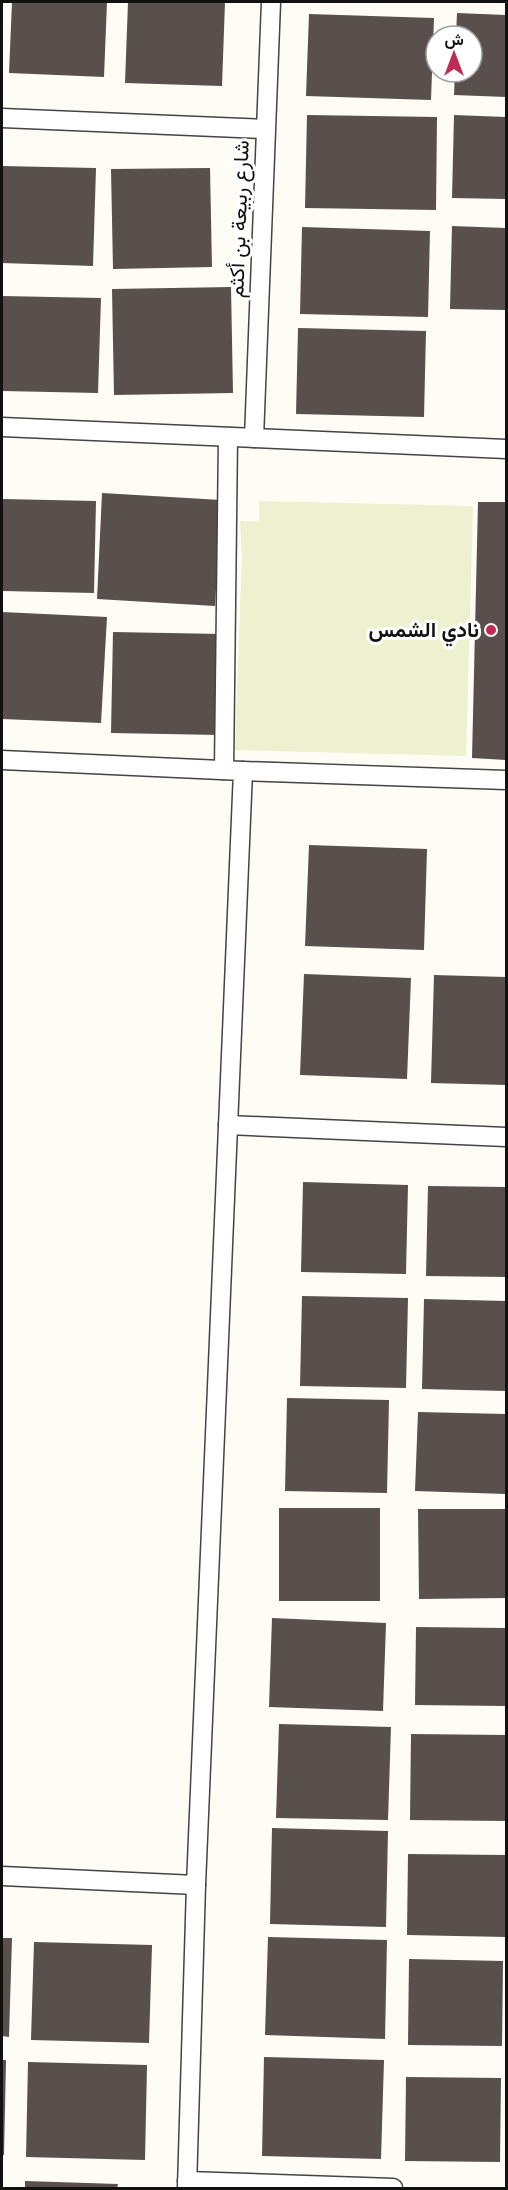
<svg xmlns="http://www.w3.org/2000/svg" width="508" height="2190" font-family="'Roboto Serif',Vazirmatn,serif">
<rect width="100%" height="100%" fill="#fffbf5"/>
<path fill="#edf1d0" d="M259,501L473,506L466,756L235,750L242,556L240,521H259Z"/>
<g fill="#594f4d">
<path d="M12,2H107L104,77L9,73Z"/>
<path d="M128,2H225L222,86L125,83Z"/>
<path d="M457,13L506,15V97L454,95L455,72H472V36H456Z"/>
<path d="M309,14L434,18L431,100L306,96Z"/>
<path d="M307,115L437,117L436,210L305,208Z"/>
<path d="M454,115L506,117V199L452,198Z"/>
<path d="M2,166L96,168L93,266L2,263Z"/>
<path d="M210,168L212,267L113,269L111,169Z"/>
<path d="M452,226L506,228V310L450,309Z"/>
<path d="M302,227L430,231L428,317L300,314Z"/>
<path d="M231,287L233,393L114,395L112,289Z"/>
<path d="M2,296L101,298L98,393L2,391Z"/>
<path d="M298,328L426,331L424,417L296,414Z"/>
<path d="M102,493L221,500L215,606L97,599Z"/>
<path d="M2,499L96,501L94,593L2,591Z"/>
<path d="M478,502H506V760L472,758Z"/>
<path d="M2,612L107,617L101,723L2,719Z"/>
<path d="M113,632L222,634L220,735L111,733Z"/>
<path d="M309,845L427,849L424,950L305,946Z"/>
<path d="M304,974L411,978L407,1079L300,1075Z"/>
<path d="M434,975L506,977V1085L431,1083Z"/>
<path d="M303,1182L408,1185L406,1274L301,1272Z"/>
<path d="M428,1186L506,1187V1277L426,1276Z"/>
<path d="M302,1296L408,1298L406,1388L300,1386Z"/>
<path d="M424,1299L506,1301V1391L422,1389Z"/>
<path d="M287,1398L389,1400L387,1493L285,1491Z"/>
<path d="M418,1412L506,1414V1494L415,1491Z"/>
<rect x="279" y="1508" width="101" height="93"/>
<path d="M418,1509H506V1598L419,1599Z"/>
<path d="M272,1618L386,1623L383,1711L269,1707Z"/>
<path d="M416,1627L506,1628V1706L415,1705Z"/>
<path d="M279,1724L391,1727L388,1820L276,1818Z"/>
<path d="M411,1734L506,1735V1821L410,1820Z"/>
<path d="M272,1828L388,1831L386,1927L270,1924Z"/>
<path d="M408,1854L506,1855V1937L407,1935Z"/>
<path d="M268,1937L387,1940L385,2039L265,2035Z"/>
<path d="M2,1938H12L9,2037L2,2036Z"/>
<path d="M34,1942L152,1945L149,2043L31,2040Z"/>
<path d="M409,1959L503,1961L502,2046L408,2045Z"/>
<path d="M264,2057L384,2060L381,2159L262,2156Z"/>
<path d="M2,2060H6L4,2155H2Z"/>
<path d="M28,2062L147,2065L145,2160L26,2157Z"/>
<path d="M406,2077L501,2078L500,2162L405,2161Z"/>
<path d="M25,2181L118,2184L117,2188H25Z"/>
</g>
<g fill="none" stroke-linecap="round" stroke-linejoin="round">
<g stroke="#444" stroke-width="21">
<g id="service">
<path d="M2,118L265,129"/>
<path d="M2,427L506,449"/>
<path d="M254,438L271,2"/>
<path d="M2,760L243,771L196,1885L187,2188"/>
<path d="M224,770L228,437"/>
<path d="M243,771L506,780"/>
<path d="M228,1125L506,1137"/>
<path d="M2,1876L196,1885"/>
<path d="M187,2181L393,2188"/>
</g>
</g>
<use href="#service" stroke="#fff" stroke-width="18"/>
</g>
<circle fill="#bf2b54" stroke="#fff" stroke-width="2" cx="491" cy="630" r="6"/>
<g text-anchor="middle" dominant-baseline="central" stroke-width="6" stroke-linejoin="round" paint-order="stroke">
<g font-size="21" fill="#111" stroke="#fff">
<text transform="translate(239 219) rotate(-88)">شارع ربيعة بن أكثم</text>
</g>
<g font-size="21" font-weight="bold" fill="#111" stroke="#fff" text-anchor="end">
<text x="479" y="630">نادي الشمس</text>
</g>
</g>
<rect width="508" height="2190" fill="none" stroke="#111111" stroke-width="6"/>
<g transform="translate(454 54)"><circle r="28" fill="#ffffff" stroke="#a0a0a0" stroke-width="1.5"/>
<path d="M0-4.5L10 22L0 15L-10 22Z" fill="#bf2b54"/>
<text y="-9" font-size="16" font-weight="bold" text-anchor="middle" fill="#111111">ش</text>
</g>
</svg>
